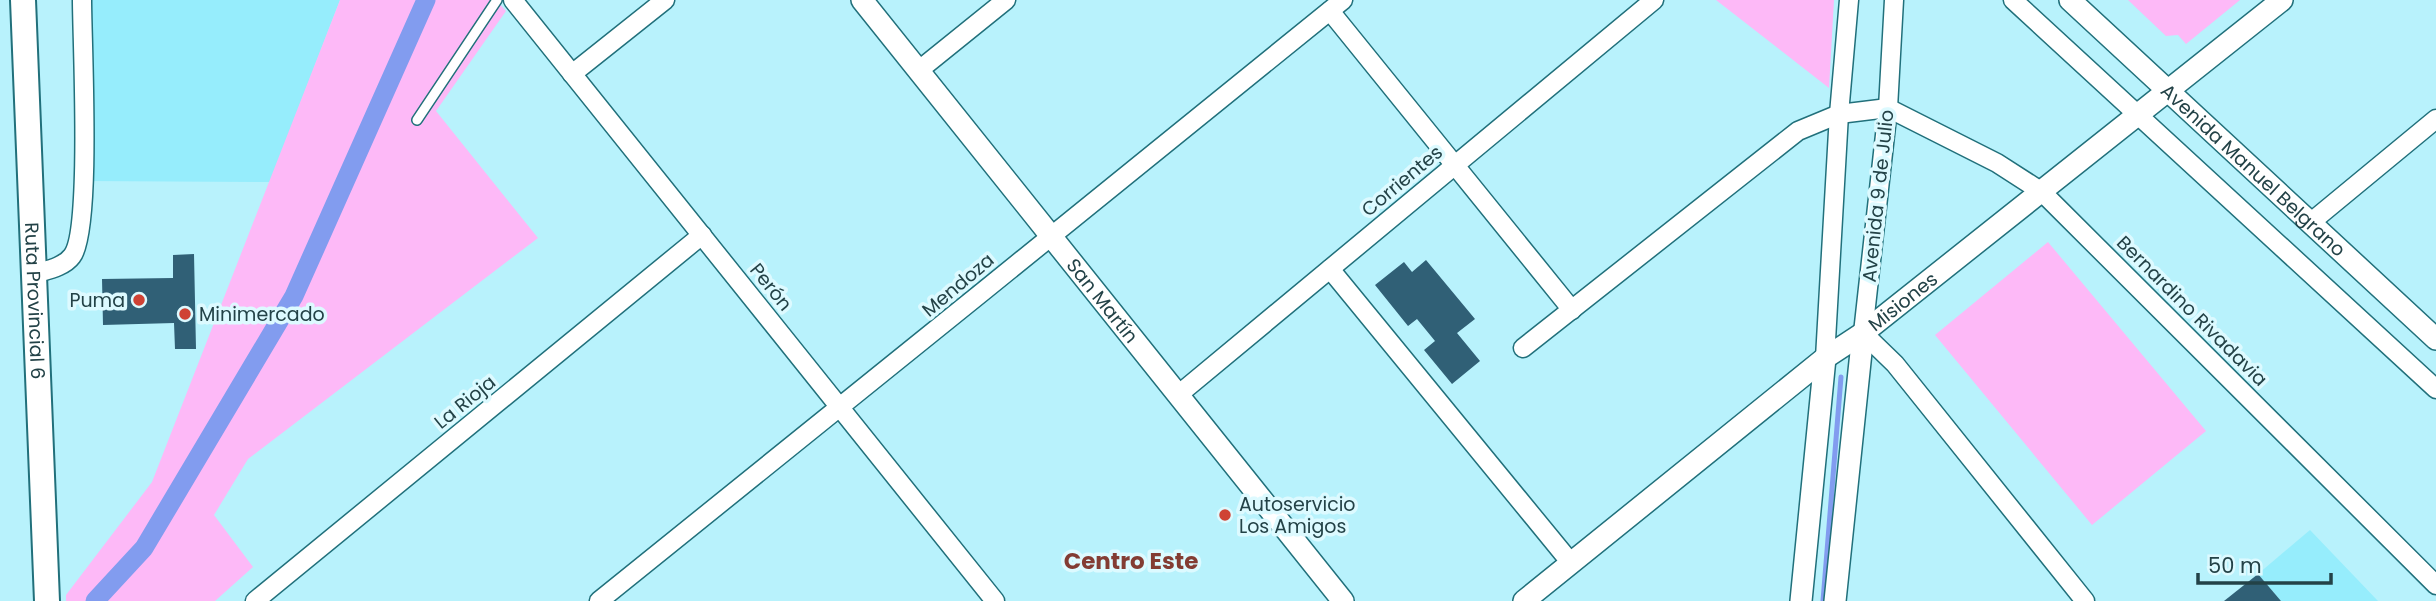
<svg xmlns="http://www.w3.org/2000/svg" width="2436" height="601" font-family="Poppins,sans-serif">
<rect width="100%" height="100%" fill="#b8f2fc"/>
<g fill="#96edfc">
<path d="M82,0H340L270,182L84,181Z"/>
<path d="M2310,530L2378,601H2281L2258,574Z"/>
</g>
<g fill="#fdb9f7">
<path d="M340,0H496L506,11L436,111L538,238L248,459L214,515L253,567L215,601H66V595L152,482Z"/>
<path d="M1716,0H1834L1829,88Z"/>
<path d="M2128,0H2240L2186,44L2178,35L2166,36Z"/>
<path d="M2048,242L2206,431L2092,525L1935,335Z"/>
</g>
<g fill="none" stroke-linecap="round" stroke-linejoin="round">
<path stroke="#829cef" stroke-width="5" d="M1823,601L1841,377"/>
<path stroke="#829cef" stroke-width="19" d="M95,601L144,548L294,296L426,0"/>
</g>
<g fill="#306076">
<path d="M194,254L196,349H175L174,323L103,325L102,279L173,278V255Z"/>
<path d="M1426,260L1475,319L1457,333L1480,361L1452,384L1424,350L1435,341L1417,319L1408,326L1375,285L1404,262L1412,272Z"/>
<path d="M2258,574L2281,601H2224Z"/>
</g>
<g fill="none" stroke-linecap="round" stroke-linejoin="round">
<g stroke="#21707b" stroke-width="12">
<path id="service" d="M417,120L497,0"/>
</g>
<g stroke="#21707b" stroke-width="21">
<g id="minor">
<path d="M513,0L995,601"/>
<path d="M1894,0L1888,108L1863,333L1895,364L2085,601"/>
<path d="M2013,0L2436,389"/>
<path d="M1330,11L1572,310"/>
<path d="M918,71L1006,0"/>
<path d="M572,74L665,0"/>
<path d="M2310,223L2436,119"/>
<path d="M1330,269L1571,563"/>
<path d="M34,274C47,270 64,267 72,256C92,231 82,42 82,0"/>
<path d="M1523,348L1798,131L1839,114L1888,108L1997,163L2042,192L2436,585"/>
<path d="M1825,358L1839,114L1849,0"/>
<path d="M1178,395L1654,0"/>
<path d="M255,601L702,235"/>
<path d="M599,601C849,402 1094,200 1343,0"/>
</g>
</g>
<g stroke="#21707b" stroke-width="24">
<g id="tertiary">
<path id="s1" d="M862,0L1343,601"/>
<path id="s2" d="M2070,0L2436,339"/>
<path id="s3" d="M1524,601L1825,358L1863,333L2282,0"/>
<path d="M1801,601L1825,358"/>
<path d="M1835,601L1863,333"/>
</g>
</g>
<g stroke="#21707b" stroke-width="28">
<g id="secondary">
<path id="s4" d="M23,0L47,601"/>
</g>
</g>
<use href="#service" stroke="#fff" stroke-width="9"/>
<use href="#minor" stroke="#fff" stroke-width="18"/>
<use href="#tertiary" stroke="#fff" stroke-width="21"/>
<use href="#secondary" stroke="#fff" stroke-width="24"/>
</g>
<g fill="#cf4234" stroke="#ddfaff" stroke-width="2.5">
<circle cx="139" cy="300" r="7"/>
<circle cx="185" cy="314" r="7"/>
<circle cx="1225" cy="515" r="7"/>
</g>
<g text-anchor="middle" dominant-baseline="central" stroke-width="7" stroke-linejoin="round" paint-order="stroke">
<g font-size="19" fill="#234247" stroke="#ddfaff">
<text stroke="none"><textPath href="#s2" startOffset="250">Avenida Manuel Belgrano</textPath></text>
<text transform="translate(1402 181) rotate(-40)">Corrientes</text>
<text transform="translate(1878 196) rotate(-84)">Avenida 9 de Julio</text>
<text transform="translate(958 285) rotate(-40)">Mendoza</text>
<text transform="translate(771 287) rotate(51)">Perón</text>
<text stroke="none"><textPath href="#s4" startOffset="301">Ruta Provincial 6</textPath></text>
<text stroke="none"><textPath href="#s1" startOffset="385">San Martín</textPath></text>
<text stroke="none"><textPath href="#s3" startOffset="483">Misiones</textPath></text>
<text transform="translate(2192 311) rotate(45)">Bernardino Rivadavia</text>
<text transform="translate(465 402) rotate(-39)">La Rioja</text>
</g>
<g font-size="19" fill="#234247" stroke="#ddfaff" text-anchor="start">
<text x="125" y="300" text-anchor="end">Puma</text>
<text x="199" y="314">Minimercado</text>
<text x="1239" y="504">Autoservicio<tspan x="1239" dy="22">Los Amigos</tspan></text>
</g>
<g font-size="23" font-weight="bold" fill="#833c33" stroke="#ddfaff">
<text x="1131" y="561">Centro Este</text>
</g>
</g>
<path d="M2198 573v10h133v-10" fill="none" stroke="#234247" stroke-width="3.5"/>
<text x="2208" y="573" font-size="21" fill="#234247" stroke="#ddfaff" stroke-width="5" paint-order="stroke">50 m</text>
</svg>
